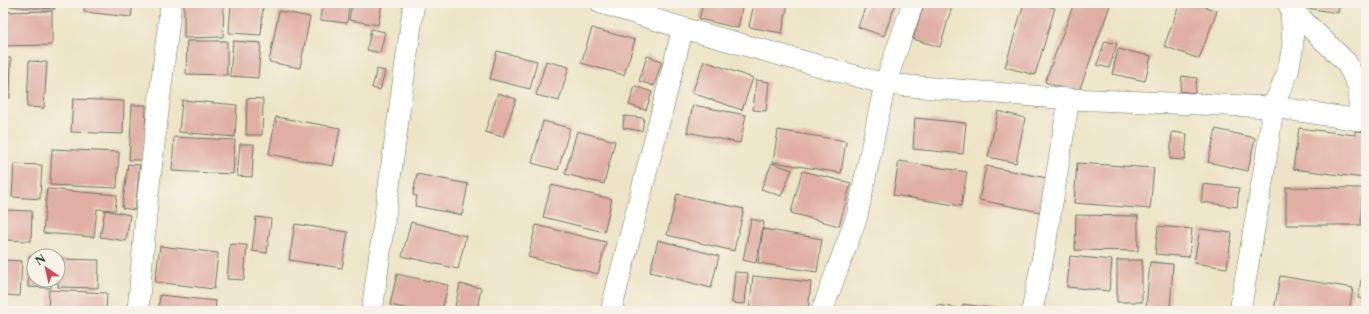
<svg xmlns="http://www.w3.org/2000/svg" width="1369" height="314" font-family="'Libre Caslon Text',serif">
<rect width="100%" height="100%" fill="#f7f3e8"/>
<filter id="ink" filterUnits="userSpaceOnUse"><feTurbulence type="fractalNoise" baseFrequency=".025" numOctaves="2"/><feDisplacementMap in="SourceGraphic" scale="8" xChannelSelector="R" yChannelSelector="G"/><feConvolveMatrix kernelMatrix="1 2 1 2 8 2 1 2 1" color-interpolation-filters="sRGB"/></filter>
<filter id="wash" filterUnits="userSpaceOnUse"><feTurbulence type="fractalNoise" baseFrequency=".012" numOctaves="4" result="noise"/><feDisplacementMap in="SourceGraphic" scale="16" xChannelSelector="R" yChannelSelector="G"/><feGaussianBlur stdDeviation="0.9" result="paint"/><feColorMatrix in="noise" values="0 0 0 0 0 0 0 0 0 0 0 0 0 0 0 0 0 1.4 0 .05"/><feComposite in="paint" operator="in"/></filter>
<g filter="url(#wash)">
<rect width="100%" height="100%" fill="#ece4c5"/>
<g id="blocks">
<g fill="#e0aea3">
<path d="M3,3H55V9L3,6Z"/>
<path d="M85,3H133L131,17L84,12Z"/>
<path d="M184,3H224L223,37L184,38Z"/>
<path d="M231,3H263L261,35L229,33Z"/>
<path d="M322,3L349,7L347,23L320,20Z"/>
<path d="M352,3H382L378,25L349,20Z"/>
<path d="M703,3H743L738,28L699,19Z"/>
<path d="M754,3H788L782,33L749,27Z"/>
<path d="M867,3H896L884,36L858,27Z"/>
<path d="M924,3H953L940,47L913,39Z"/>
<path d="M1024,3H1036L1055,8L1035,75L1005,67Z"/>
<path d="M1074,3H1111L1078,94L1045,82Z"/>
<path d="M1180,3H1194L1217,11L1199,59L1164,46Z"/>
<path d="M1302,3H1340L1338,13L1301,7Z"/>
<path d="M52,11V45L3,46V12Z"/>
<path d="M279,11L310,17L300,68L269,62Z"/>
<path d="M592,28L635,40L624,75L581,63Z"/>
<path d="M371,29L385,32L380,53L367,50Z"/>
<path d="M187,41H227V75L186,74Z"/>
<path d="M233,41L261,43L258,78L230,76Z"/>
<path d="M1105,41L1117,44L1109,68L1097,65Z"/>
<path d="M1118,49L1151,56L1145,81L1112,74Z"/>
<path d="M497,51L537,61L530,89L490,79Z"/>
<path d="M647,56L662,61L654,86L639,81Z"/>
<path d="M3,58H11L10,98H3Z"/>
<path d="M29,61L47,62L44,108L27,107Z"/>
<path d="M546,61L569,67L559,101L536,95Z"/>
<path d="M704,61L753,78L742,110L692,93Z"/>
<path d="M377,69L385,71L380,90L372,88Z"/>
<path d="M1182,76L1197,78L1195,93L1180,91Z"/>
<path d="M756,80L769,82L766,111L753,110Z"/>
<path d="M635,86L652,92L646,110L629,105Z"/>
<path d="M498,93L516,99L503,137L485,132Z"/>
<path d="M247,98L263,99L262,135H246Z"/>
<path d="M73,99L124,101L123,134L71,132Z"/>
<path d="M182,100L237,105L235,137L179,132Z"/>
<path d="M132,105H146L144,160H129Z"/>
<path d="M693,105L746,115L740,143L687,132Z"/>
<path d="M998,111L1025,118L1016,163L988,157Z"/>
<path d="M624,116L644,118L642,131L623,128Z"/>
<path d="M276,117L340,128L333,166L269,154Z"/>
<path d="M915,118L966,123L963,154L913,149Z"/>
<path d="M543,121L570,128L558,170L532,163Z"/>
<path d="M1299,128L1355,135V131L1366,132V164L1364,178L1293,169Z"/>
<path d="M1216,129L1255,138L1248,171L1208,162Z"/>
<path d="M778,130L846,141L841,173L773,162Z"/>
<path d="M577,131L615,141L604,184L565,174Z"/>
<path d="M1172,132L1187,134L1185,160L1170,159Z"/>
<path d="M174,137L235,140L233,174L172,171Z"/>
<path d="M240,144H254L252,177L237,176Z"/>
<path d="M52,149L119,152L117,188L50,185Z"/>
<path d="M899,161L967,172L961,206L893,195Z"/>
<path d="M772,163L792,170L781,196L761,189Z"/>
<path d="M1077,163L1154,168L1150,209L1074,203Z"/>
<path d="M14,164L42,165L40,199L12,197Z"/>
<path d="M128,164L140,165L135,210L122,208Z"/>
<path d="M986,166L1047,178L1040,212L979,200Z"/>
<path d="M802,171L851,183L839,226L791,213Z"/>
<path d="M417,174L468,184L462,215L415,206L417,196L413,195Z"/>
<path d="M1203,184L1239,188L1237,207L1201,202Z"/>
<path d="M551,185L612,199L604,232L543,217Z"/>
<path d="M1286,187L1362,188L1361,225H1286Z"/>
<path d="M47,189L117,195L115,210L97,209L94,237L43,233Z"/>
<path d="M677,194L744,209L734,251L667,235Z"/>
<path d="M5,210L32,211L31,241L4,240Z"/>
<path d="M105,210L130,215L126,241L100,237Z"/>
<path d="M1076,215L1138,216V251L1075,250Z"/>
<path d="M256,217L271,219L267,253L252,251Z"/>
<path d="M751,219L764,222L756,263L743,260Z"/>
<path d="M411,222L466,236L458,269L402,256Z"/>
<path d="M295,224L348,232L342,268L289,260Z"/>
<path d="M536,225L606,242L598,274L528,257Z"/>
<path d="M1158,226L1192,229L1189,257L1155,254Z"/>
<path d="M763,229L822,239L817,272L758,263Z"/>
<path d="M1200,229L1232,233L1227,268L1194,263Z"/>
<path d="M658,240L719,256L711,288L650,272Z"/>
<path d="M230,244L247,245L244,280L227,279Z"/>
<path d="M160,246L218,253L214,289L155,282Z"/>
<path d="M29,256L34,257V280H51V288L28,287Z"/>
<path d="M1070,256L1112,260L1109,291L1067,287Z"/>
<path d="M59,259L99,260L98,288L58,287Z"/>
<path d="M3,260L22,261L20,296L3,295Z"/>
<rect x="1117" y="260" width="25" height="42"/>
<path d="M1150,262L1173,264L1170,309L1146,307Z"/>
<path d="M735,272L748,273L745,304L732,303Z"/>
<path d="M397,274L448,285L442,311H419L390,305Z"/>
<path d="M753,276L811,282L808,311H749Z"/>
<path d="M1280,276L1353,288L1349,311H1274Z"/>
<path d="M1361,280L1366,281V299L1358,298Z"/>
<path d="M460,284L481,288L477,311H454Z"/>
<path d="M49,290L107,293L106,311H48Z"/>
<path d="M160,295L216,301L215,311H158Z"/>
<path d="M963,304L1002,310V311H962Z"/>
<path d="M937,305L958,308V311H936Z"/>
<path d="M256,307L273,310V311H255Z"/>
<path d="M1061,308L1102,309V311H1061Z"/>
<rect x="7" y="309" width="14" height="2"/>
</g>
</g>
</g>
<g filter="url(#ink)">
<use href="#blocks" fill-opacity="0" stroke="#677767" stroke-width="1"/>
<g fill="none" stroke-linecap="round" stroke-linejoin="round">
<g stroke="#677767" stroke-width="22">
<g id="minor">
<path d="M601,3L683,28L885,84L1069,99L1273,107L1366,121"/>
<path d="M1291,9L1346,62L1359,87V120"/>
<path d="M138,311L147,203L171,3"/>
<path d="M372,311L414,3"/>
<path d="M611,311L683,28"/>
<path d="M822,311L857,216L885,84L913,3"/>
<path d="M1032,311L1045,246L1069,99"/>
<path d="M1240,311L1266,159L1273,107L1288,72L1293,45L1291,9L1288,3"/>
</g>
</g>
<use href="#minor" stroke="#fff" stroke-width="21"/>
</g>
</g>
<rect width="1369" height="314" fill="none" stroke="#f7f3e8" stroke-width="16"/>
<g transform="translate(46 268) rotate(326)"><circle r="19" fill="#f7f3e8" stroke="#a1aaa0"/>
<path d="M0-3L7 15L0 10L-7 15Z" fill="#d1495b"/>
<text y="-6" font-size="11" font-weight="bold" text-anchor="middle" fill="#1f3d34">N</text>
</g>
</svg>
